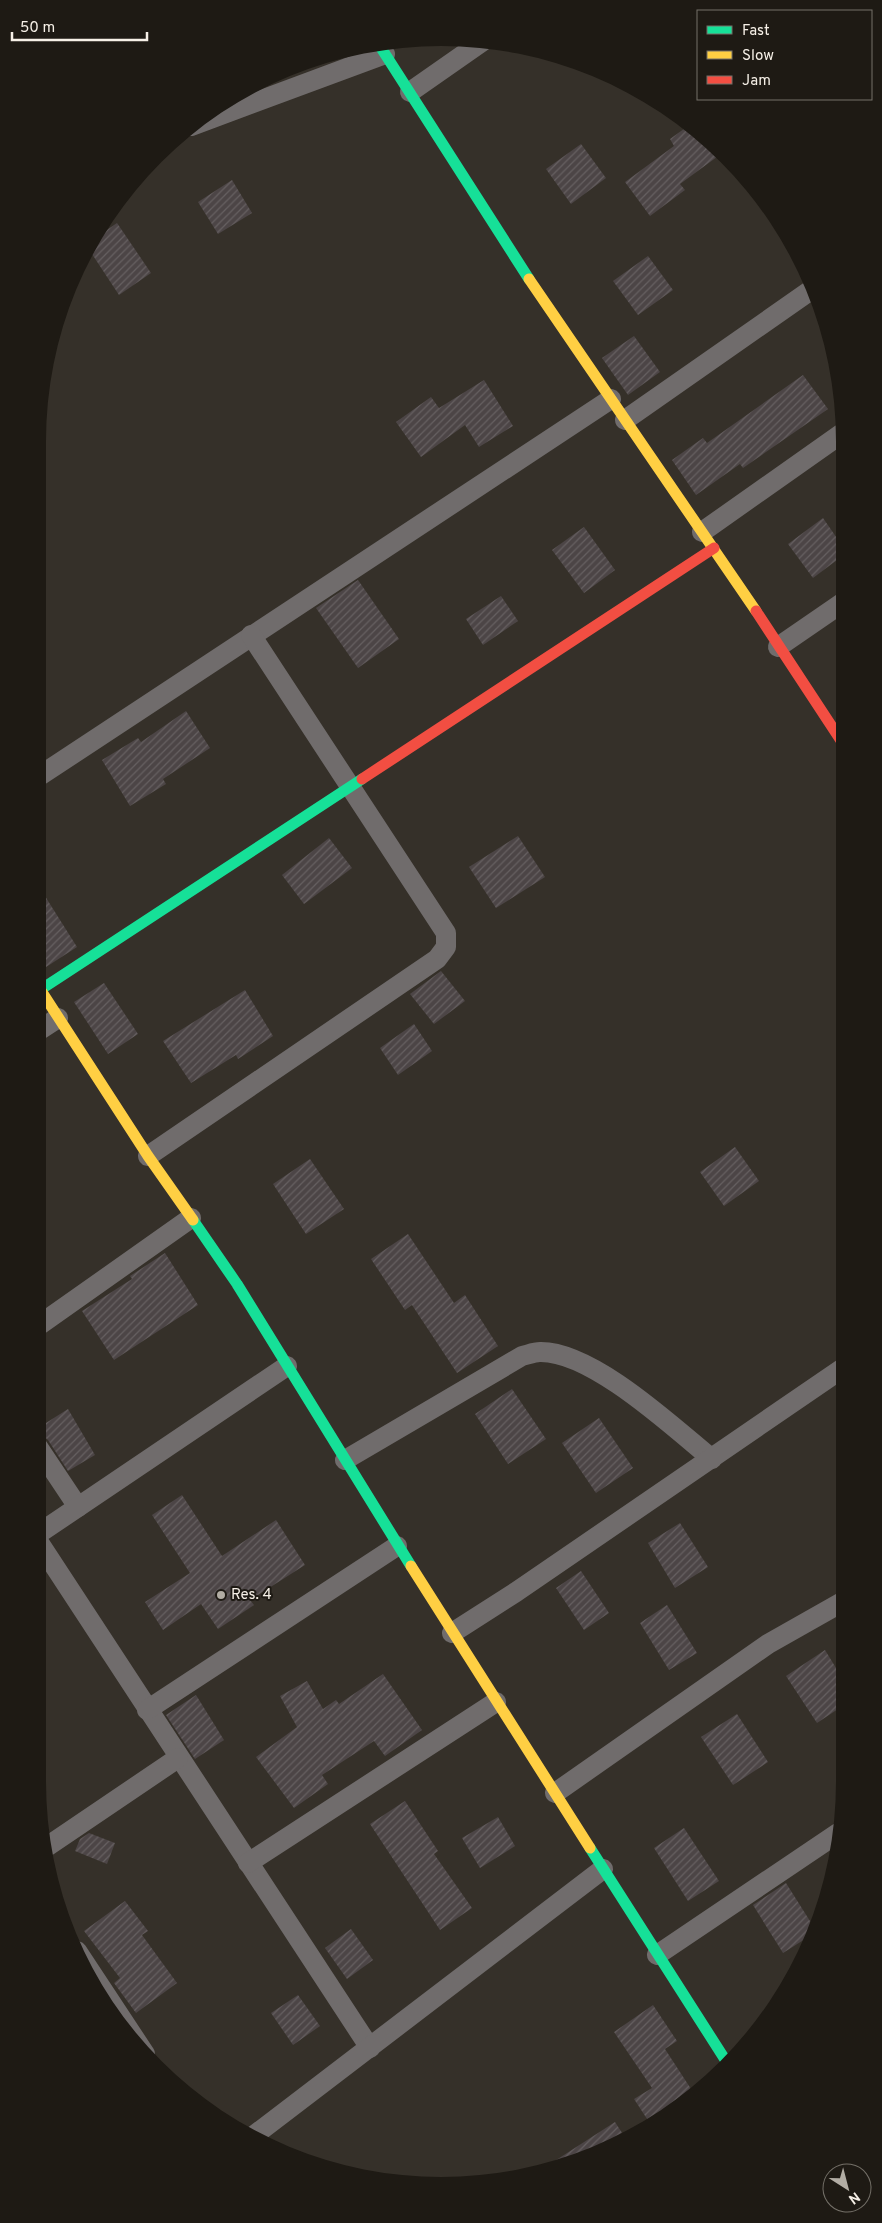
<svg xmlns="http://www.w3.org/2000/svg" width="882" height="2223" font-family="Overpass,sans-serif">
<defs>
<pattern id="building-hatch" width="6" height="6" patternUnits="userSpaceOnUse" patternTransform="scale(1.25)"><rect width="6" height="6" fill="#4c4546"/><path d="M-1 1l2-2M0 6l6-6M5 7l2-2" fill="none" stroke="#666061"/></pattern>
</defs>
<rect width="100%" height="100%" fill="#353029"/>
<g fill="url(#building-hatch)">
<path d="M688,126L721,154L680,184L685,190L650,216L625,182L674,146L670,139Z"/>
<path d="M581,144L606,178L571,204L546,169Z"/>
<path d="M232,180L252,213L218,234L198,202Z"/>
<path d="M117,223L151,273L119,295L88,248L94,239Z"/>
<path d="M648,256L673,290L638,315L613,281Z"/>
<path d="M634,336L660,372L628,395L602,358Z"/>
<path d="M803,375L828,409L743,468L740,464L696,495L672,460L703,438L707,443Z"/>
<path d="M484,380L513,426L479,447L465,425L421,457L396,422L431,397L439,408Z"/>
<path d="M823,518L841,544V557L813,578L788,544Z"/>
<path d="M584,527L615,570L584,593L552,550Z"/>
<path d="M358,580L399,639L358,668L316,608Z"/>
<path d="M501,596L518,621L483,645L466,619Z"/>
<path d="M186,711L210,748L163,779L166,784L130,806L102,760L138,738L141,742Z"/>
<path d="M518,836L545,877L496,908L469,867Z"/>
<path d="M329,838L352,868L304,904L282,875Z"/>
<path d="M38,885L77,947L43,969L38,961Z"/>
<path d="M441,971L465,1001L434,1024L410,994Z"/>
<path d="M104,983L138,1034L108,1054L74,1002Z"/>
<path d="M245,990L273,1036L238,1059L236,1055L191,1083L163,1041Z"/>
<path d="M414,1024L432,1051L398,1075L380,1048Z"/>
<path d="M735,1147L759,1181L724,1206L700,1172Z"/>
<path d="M310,1159L344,1209L306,1234L273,1184Z"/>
<path d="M408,1234L454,1303L465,1295L498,1346L457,1373L412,1305L405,1310L371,1259Z"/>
<path d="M165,1253L198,1305L114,1360L82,1311L132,1279L130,1276Z"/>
<path d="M512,1389L546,1439L508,1464L475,1414Z"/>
<path d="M68,1409L95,1455L68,1471L48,1440L38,1431V1428Z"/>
<path d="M599,1418L633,1468L596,1493L562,1443Z"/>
<path d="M182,1495L222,1556L276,1520L305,1565L250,1600L254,1605L218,1629L201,1604L163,1630L145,1602L190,1573L152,1515Z"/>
<path d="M680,1523L708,1567L675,1588L648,1543Z"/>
<path d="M581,1571L609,1613L584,1630L556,1588Z"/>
<path d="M667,1605L697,1653L669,1670L640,1623Z"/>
<path d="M825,1650L844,1681V1705L817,1723L786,1676Z"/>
<path d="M383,1674L422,1730L385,1756L374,1741L322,1775L328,1784L294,1808L256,1757L297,1727L280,1696L307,1681L323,1709L336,1700L339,1704Z"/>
<path d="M196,1695L224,1740L195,1759L166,1715Z"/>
<path d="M737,1714L768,1762L733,1785L701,1737Z"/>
<path d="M405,1801L438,1851L434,1854L472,1908L440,1930L370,1824Z"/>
<path d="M498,1817L515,1846L480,1868L462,1838Z"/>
<path d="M684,1828L719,1881L688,1901L654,1848Z"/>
<path d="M89,1833L115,1843L107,1864L75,1851L80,1839Z"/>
<path d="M786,1883L815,1929L813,1934L783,1953L753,1905Z"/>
<path d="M125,1901L148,1931L142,1935L177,1983L136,2013L114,1983L120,1978L84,1931Z"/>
<path d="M351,1929L373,1960L347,1979L325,1948Z"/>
<path d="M298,1995L320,2026L293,2045L271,2013Z"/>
<path d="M653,2005L677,2041L665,2049L693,2092L665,2118L651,2125L634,2099L652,2088L614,2032Z"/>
<path d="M615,2122L626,2139L596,2155L552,2168L550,2164Z"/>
</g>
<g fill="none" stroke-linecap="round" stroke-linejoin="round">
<g stroke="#706c6c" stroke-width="20">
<path d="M410,92L483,41"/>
<path d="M191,126L385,54"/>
<path d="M625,420L811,290"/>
<path d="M702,532L841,434"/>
<path d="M778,647L842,603"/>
<path d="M38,777L611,399"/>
<path d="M38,1031L58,1018"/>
<path d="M148,1156L437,959L446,947V933L251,635"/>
<path d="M38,1326L191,1218"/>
<path d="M38,1447L78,1507"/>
<path d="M345,1460L522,1356C527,1355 534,1352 540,1352C592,1351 673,1427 712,1459"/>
<path d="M38,1534L287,1366"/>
<path d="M38,1541L370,2048"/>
<path d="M452,1633L516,1592L843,1368"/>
<path d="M147,1710L397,1546"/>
<path d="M555,1793L768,1644L844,1601"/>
<path d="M48,1846L178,1758"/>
<path d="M248,1863L496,1702"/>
<path d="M77,1951L145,2054"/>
<path d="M657,1955L838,1833"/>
<path d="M252,2137L603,1869"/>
</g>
<g stroke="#16e098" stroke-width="11">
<path d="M378,43L529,279"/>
<path d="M40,990L362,779"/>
<path d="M193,1220L237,1284L411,1566"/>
<path d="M590,1848L726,2061"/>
</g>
<g stroke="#ffcf43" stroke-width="11">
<path d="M529,279L756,611"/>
<path d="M38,986L148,1156L193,1220"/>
<path d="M411,1566L590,1848"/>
</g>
<g stroke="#f24e42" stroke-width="11">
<path d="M756,611L842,742"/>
<path d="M362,779L714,548"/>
</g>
</g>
<circle fill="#b2ada4" stroke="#1e1a14" stroke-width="2" cx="221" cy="1595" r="5"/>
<g text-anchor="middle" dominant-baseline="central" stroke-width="4" stroke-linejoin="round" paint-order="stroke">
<g font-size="15" fill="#f6f0e7" stroke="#1e1a14" text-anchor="start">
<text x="231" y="1595">Res. 4</text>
</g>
</g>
<path d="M0 0H882V2223H0ZM441 46H441A395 395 0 0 1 836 441V1782A395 395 0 0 1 441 2177H441A395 395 0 0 1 46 1782V441A395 395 0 0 1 441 46Z" fill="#1e1a14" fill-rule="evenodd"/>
<rect x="697" y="10" width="175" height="90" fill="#1e1a14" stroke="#747068"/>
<rect x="707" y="26" width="25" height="8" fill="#16e098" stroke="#747068"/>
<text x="742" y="35" font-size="15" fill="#f6f0e7">Fast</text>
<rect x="707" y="51" width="25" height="8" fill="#ffcf43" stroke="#747068"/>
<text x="742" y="60" font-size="15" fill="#f6f0e7">Slow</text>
<rect x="707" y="76" width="25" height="8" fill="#f24e42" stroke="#747068"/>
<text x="742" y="85" font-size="15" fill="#f6f0e7">Jam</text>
<g transform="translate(847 2188) rotate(144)"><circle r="24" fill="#1e1a14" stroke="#747068"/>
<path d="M0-4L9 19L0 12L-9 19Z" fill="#b2ada4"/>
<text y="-8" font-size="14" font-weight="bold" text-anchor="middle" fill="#f6f0e7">N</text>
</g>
<path d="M12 32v8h135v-8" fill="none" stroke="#f6f0e7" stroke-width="2.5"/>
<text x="20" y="32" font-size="15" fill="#f6f0e7" stroke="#1e1a14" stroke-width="4" paint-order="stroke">50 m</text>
</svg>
